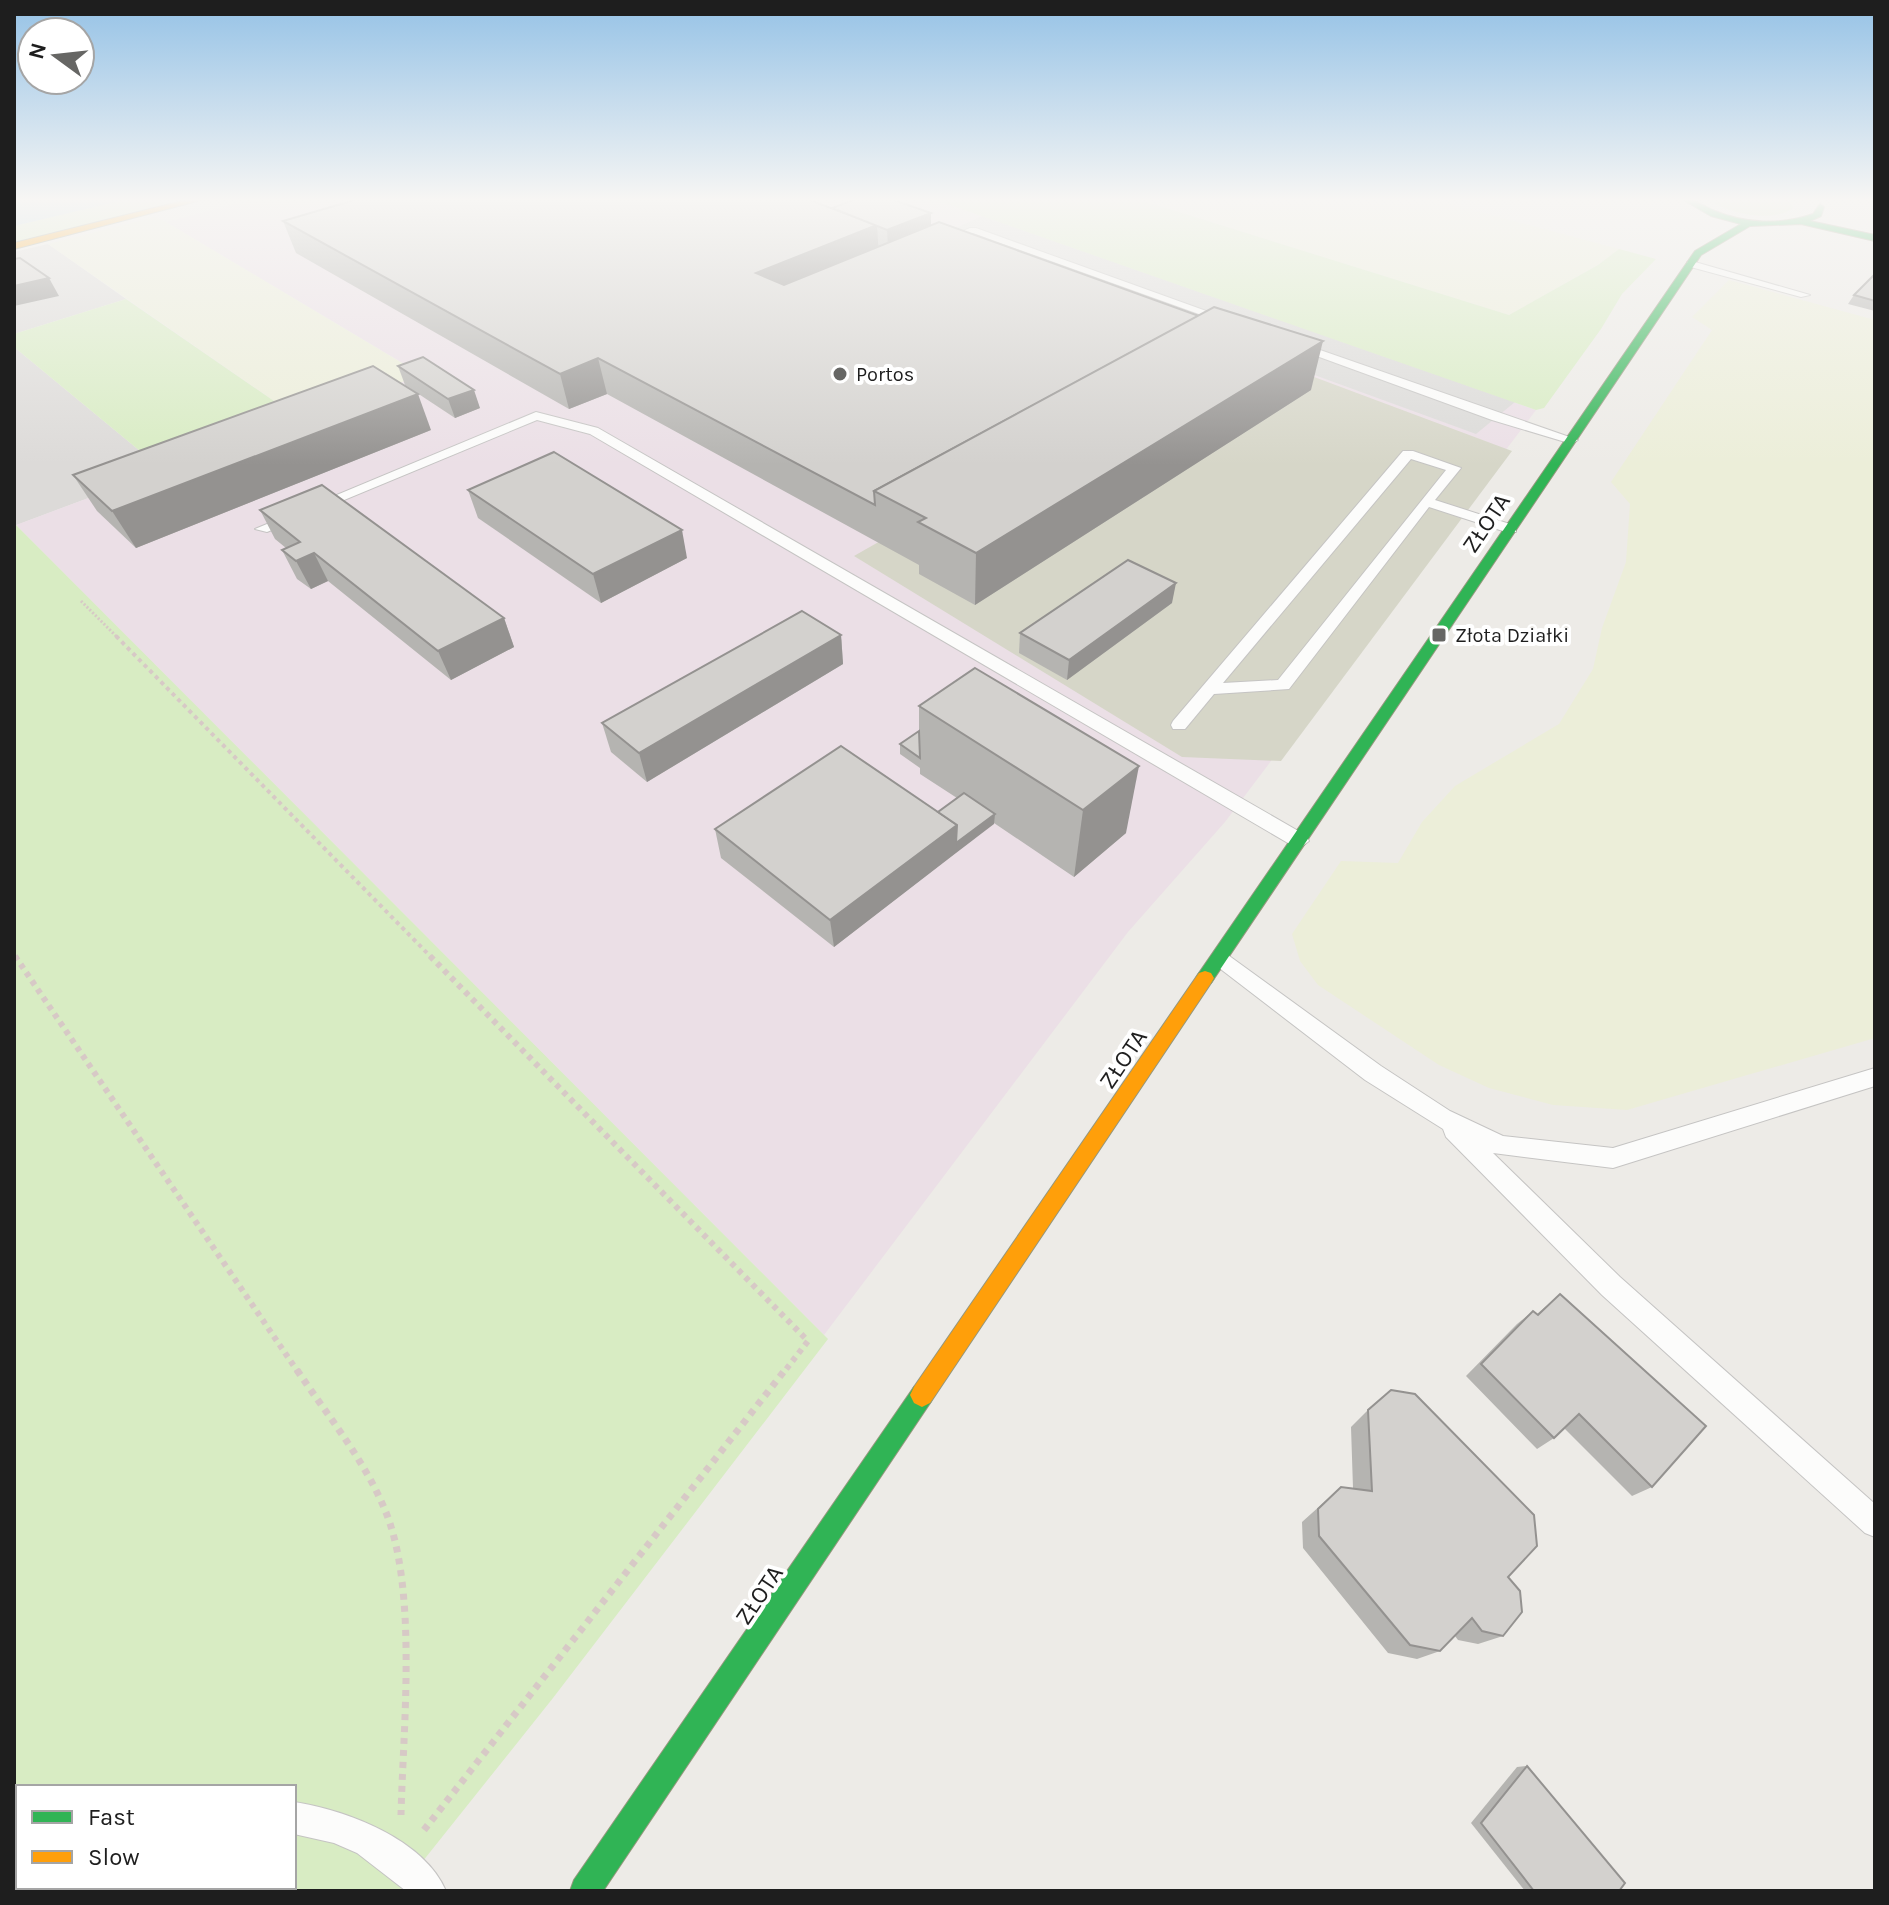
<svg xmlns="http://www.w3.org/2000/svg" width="1889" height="1905" font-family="Karla,sans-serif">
<rect width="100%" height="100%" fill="#edebe7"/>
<g fill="#dcdad8">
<path d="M48,244L126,299L14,334V252Z"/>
<path d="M14,347L163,470L14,526Z"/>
</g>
<path fill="#ebdfe6" d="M258,198H930L1536,410L1225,822L1128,932L824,1335L16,525L421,374L166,222Z"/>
<path fill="#dbdad8" d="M982,216L1515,402L1476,434L1227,343L954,229Z"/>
<path fill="#d6d6c8" d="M1226,344L1512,451L1281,761L1182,757L854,556Z"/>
<g fill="#eceed9">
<path d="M1134,198H1427L1619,249L1598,265L1509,315Z"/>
<path d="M155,217L166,222L422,375L300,419L48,244Z"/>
<path d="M1729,280L1875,320V1038L1627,1110L1553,1105L1489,1088L1439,1065L1318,985L1300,961L1292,934L1341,861L1398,863L1422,822L1455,786L1559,724L1593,669L1602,628L1626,562L1630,504L1611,482L1712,330L1692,317Z"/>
</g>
<g fill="#d8ecc3" fill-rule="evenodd">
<path d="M129,198H190L14,242V226Z"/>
<path d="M930,198H1134L1509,315L1598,265L1619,249L1656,259L1622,294L1601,329L1544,408L1536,410Z"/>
<path d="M1706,198H1788L1793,208C1772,224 1726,213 1706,198Z"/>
<path d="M126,299L300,419L163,470L14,347V334Z"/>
<path d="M16,525L828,1339L553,1698L399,1891H14ZM18,1787H294V1887H18Z"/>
</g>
<path fill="#b8d8e2" d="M129,198L124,200L14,226V199Z"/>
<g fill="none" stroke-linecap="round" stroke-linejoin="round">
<g stroke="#c5c4c3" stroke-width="2">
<g id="lane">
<path d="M970,228H976L1234,321L1224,323L973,233L942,245L937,242Z"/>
<path d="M1687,262H1695L1810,295L1801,297L1687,266Z"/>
<path d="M1292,343H1300L1578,440L1572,444L1492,420L1292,347Z"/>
<path d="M536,412L598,428L1307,836L1309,841L1300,848L1293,846L590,434L537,420L267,532L255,529Z"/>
<path d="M1403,451H1413L1461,468L1435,500L1516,526V532H1506L1429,507L1289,689L1214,694L1185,729H1173L1171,725L1173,721ZM1411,459L1446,470L1278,680L1223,683Z"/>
<path d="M1221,950L1381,1066L1450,1111L1503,1136L1613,1148L1875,1068V1086L1613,1168L1493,1153L1620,1277L1875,1504V1537L1865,1533L1602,1295L1446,1137L1443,1129L1365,1080L1214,964L1211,958L1214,952Z"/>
<path d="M294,1802C346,1810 424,1839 446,1891H406L357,1853L334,1843L294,1834Z"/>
<rect x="14" y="1805" width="4" height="32"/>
</g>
</g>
<g stroke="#95977e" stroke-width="2">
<g id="fast">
<path d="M1680,198C1693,198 1703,206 1715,211C1746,224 1781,225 1813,214L1820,204L1824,207L1821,216L1810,221L1875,235V241L1801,224L1750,226L1701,255L1211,983H1199L1196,978L1199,973L1695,251L1741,224L1711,216Z"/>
<path d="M922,1383L930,1387L934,1395L930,1403L603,1891H570L574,1880L914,1387Z"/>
</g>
</g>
<g stroke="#95977e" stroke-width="2">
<g id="slow">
<path d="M194,198H209L14,249V243Z"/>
<path d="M1205,971L1211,973L1214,978L1211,983L930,1403L922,1407L914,1403L910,1395L914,1387L1199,973Z"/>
</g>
</g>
<path stroke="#d7c9c6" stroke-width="3" stroke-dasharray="2 2" stroke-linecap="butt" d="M81,601L118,638"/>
<g stroke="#d7c9c6" stroke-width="4" stroke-dasharray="4 4" stroke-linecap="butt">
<path d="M116,636L432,958"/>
<path d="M14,955L16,958"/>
</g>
<g stroke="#d7c9c6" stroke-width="6" stroke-dasharray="5 5" stroke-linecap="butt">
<path d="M15,956L298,1372"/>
<path d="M430,956L808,1341L784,1372"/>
</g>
<g stroke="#d7c9c6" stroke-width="7" stroke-dasharray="6 6" stroke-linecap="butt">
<path d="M297,1370C327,1415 364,1459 385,1510C418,1589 403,1728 401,1815"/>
<path d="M424,1830L785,1370"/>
</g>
<use href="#lane" fill="#fcfcfb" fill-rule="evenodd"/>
<use href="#fast" fill="#30b455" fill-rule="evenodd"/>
<use href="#slow" fill="#ff9f0a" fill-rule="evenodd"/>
</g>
<g fill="#b5b4b1">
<path d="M832,208L931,225L1311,390L975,605L919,574V565L607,394L569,409L296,253L283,221Z"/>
<path d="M1875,274V311L1848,304L1854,295Z"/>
<path d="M398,366L480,408L455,418L405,385Z"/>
<path d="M431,430L136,548L97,511L73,475Z"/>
<path d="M468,490L687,558L601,603L478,518Z"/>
<path d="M260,510L504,618L514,647L451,680L328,581L311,589L297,579L282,550L286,548L275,539Z"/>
<path d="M1172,603L1067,680L1019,653L1020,633Z"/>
<path d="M841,635L843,664L647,782L611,752L602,723Z"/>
<path d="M919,706L1126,833L1074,877L994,823L834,947L721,858L715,829L938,812L957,798L920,774V768L900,754V744L919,731Z"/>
<path d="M1560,1294L1652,1487L1632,1496L1564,1428L1554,1438L1537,1449L1466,1376L1517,1324L1533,1311L1537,1314Z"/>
<path d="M1368,1410L1508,1577L1503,1636L1478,1644L1458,1640L1455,1636L1440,1651L1417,1659L1388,1653L1303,1548L1302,1522L1341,1487L1353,1488L1351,1427Z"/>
<path d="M1527,1766L1619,1891H1525L1471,1823L1517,1767Z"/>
</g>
<g fill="#949290">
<path d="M931,213V230L888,247L887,230Z"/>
<path d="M877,225L879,258L760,306L756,273Z"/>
<path d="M49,278L59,296L14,306V286Z"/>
<path d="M1323,341L1311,390L975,605L976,553Z"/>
<path d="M598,358L607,394L569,409L560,374Z"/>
<path d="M474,390L480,408L455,418L448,399Z"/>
<path d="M418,394L431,430L136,548L112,511Z"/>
<path d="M682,530L687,558L601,603L593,574Z"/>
<path d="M314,553L328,581L311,589L296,561Z"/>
<path d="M1176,583L1172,603L1067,680L1069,660Z"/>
<path d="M504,618L514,647L451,680L438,651Z"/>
<path d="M841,635L843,664L647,782L639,753Z"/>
<path d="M1139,766L1126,833L1074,877L1083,810Z"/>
<path d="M995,814L994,824L956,853V843Z"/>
<path d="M957,825L956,853L834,947L830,920Z"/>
</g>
<g fill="#d3d1ce" stroke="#949290" stroke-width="2">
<path d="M361,198H804L877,225L756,273L784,285L939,222L1199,316L874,491L875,505L598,358L560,374L283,221Z"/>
<path d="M859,198H888L931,213L887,230L832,208Z"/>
<path d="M20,258L49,278L14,286V259Z"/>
<path d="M1875,274V301L1854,295Z"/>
<path d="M1214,307L1323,341L976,553L918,522L926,518L874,491Z"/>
<path d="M423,357L474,390L448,399L398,366Z"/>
<path d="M373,366L418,394L112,511L73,475Z"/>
<path d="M554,452L682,530L593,574L468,490Z"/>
<path d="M322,485L504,618L438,651L314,553L296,561L282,550L300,542L260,510Z"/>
<path d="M1128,560L1176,583L1069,660L1020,633Z"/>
<path d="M802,611L841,635L639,753L602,723Z"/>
<path d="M975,668L1139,766L1083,810L919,706Z"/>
<path d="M919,731L920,758L900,744Z"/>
<path d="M841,746L957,825L830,920L715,829Z"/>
<path d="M964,793L995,814L956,843L957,825L938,812Z"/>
<path d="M1560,1294L1706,1426L1652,1487L1579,1414L1554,1438L1481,1364L1533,1311L1538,1315Z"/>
<path d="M1391,1390L1415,1394L1534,1515L1537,1546L1508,1577L1520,1591L1522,1612L1503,1636L1482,1631L1472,1618L1440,1651L1410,1645L1319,1536L1318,1509L1341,1487L1372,1491L1368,1410Z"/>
<path d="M1527,1766L1625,1883L1619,1891H1534L1481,1823Z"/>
</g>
<linearGradient id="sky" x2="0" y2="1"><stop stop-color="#95c2e6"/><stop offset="0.43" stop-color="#f7f6f4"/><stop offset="1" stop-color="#f7f6f4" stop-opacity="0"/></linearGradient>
<rect width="1889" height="465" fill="url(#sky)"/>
<g fill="#666664" stroke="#fff" stroke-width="3">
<circle cx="840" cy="374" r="8"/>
<rect x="1431" y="627" width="16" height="16" rx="4"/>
</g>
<g text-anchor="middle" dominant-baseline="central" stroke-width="8" stroke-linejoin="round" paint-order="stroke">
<g font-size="20" fill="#1e1e1e" stroke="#fff" text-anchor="start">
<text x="856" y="374">Portos</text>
<text x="1455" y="635">Złota Działki</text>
</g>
<g font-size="24" fill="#1e1e1e" stroke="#fff">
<text transform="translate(1486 523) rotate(-56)">ZŁOTA</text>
<text transform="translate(1123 1059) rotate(-56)">ZŁOTA</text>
<text transform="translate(759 1595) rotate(-56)">ZŁOTA</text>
</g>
</g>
<rect width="1889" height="1905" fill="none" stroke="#1e1e1e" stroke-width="32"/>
<rect x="16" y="1785" width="280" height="104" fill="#ffffff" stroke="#a5a5a5" stroke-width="2"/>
<rect x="32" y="1811" width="40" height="12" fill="#30b455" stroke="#a5a5a5" stroke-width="2"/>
<text x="88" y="1825" font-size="24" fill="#1e1e1e">Fast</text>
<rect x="32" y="1851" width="40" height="12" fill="#ff9f0a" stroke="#a5a5a5" stroke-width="2"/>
<text x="88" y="1865" font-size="24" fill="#1e1e1e">Slow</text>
<g transform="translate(56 56) rotate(285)"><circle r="38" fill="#ffffff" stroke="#a5a5a5" stroke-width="2"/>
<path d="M0-6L14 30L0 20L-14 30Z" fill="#666664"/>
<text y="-12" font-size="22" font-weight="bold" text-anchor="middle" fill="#1e1e1e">N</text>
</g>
</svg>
